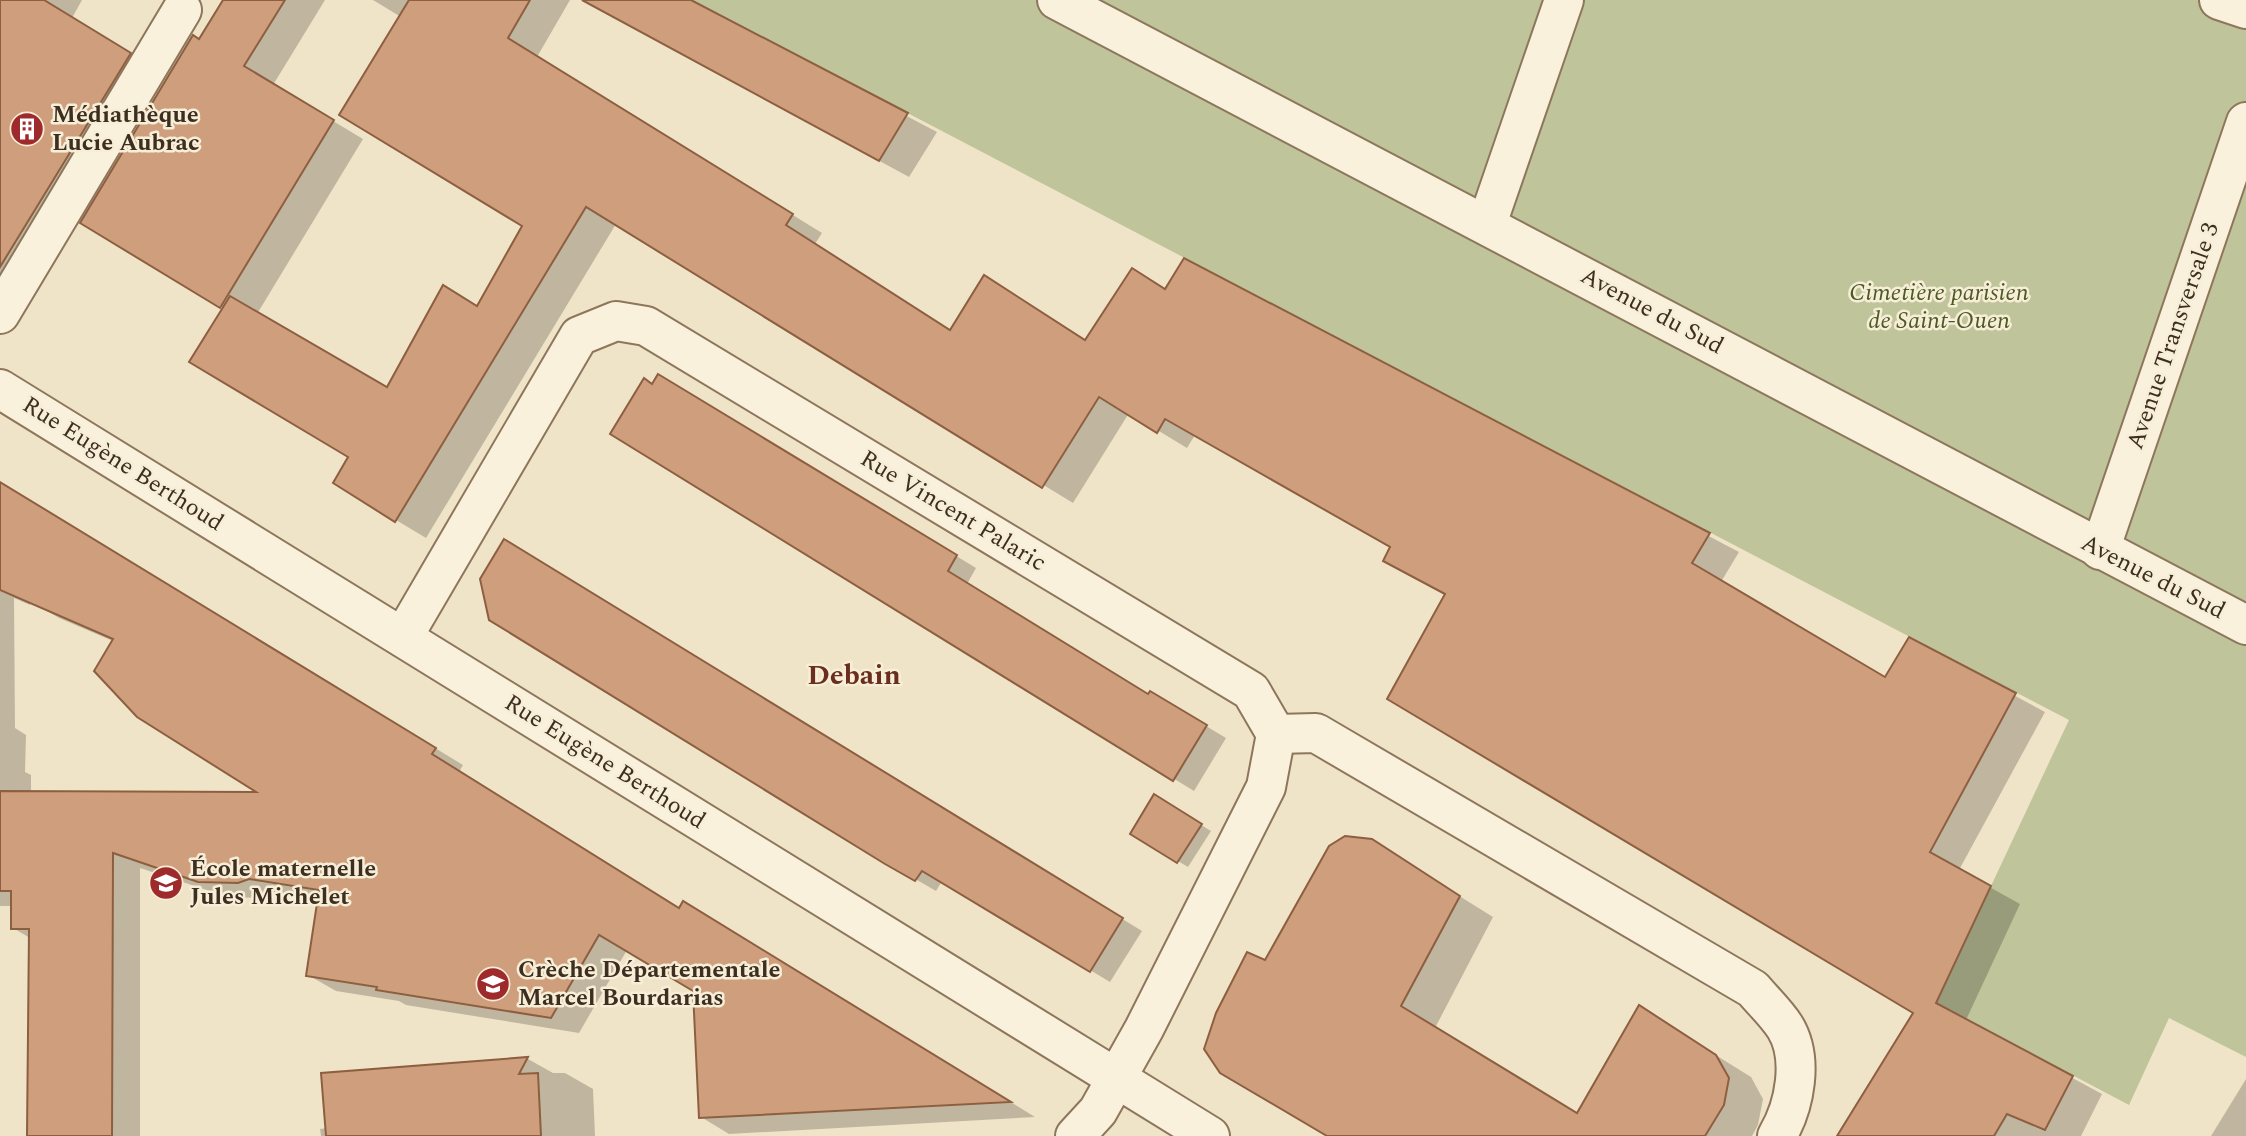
<svg xmlns="http://www.w3.org/2000/svg" width="2246" height="1136" font-family="Spectral,serif">
<rect width="100%" height="100%" fill="#f0e4c8"/>
<path fill="#bfc49a" d="M691,0H2246V1057L2169,1018L2129,1105L1936,1003L2069,720Z"/>
<g fill="#0003" fill-rule="evenodd">
<path d="M0,0H82L72,18L161,72L0,317Z"/>
<path d="M225,0H325L273,85L363,139L257,314L388,389L478,308L525,225L401,17L373,0H570L537,57L822,233L815,244L952,331L984,277L1086,341L1166,290L1185,260L1739,552L1721,582L1886,679L1909,639L2045,712L1959,870L2020,904L1966,1020L2102,1094L2081,1136H1839L1915,1013L1392,547L1195,435L1187,448L1129,413L1073,503L616,224L426,538L396,520L351,456L224,308L82,223Z"/>
<path d="M584,0H686L937,132L909,177Z"/>
<path d="M653,386L679,387L976,568L967,584L1149,696L1171,705L1226,738L1194,791L612,434Z"/>
<path d="M0,483L463,765L459,772L680,910L712,919L1035,1117L729,1134L701,1117L694,990L627,950L579,1033L406,1005L399,1001L336,991L308,975L319,900L278,894L267,898L228,897L140,868V1136H29L30,938L13,928V906H0ZM14,598L30,605V601L59,618L113,641L262,794L31,793V775L25,772L26,735L15,728Z"/>
<path d="M525,553L1142,931L1110,982L942,881L936,891L886,862Z"/>
<path d="M1155,797L1211,831L1188,867L1132,834Z"/>
<path d="M1371,841L1493,917L1435,1028L1578,1114L1640,1008L1751,1077L1763,1099L1758,1125L1752,1136H1331L1266,962Z"/>
<path d="M528,1059L553,1073H565L593,1089L595,1136H321L320,1129L327,1128L322,1074Z"/>
<path d="M2246,1079V1136H2211Z"/>
</g>
<g fill="#cf9f7d" stroke="#8d5f41" stroke-width="2">
<path d="M0,0H44L131,53L0,267Z"/>
<path d="M223,0H285L244,66L334,120L220,308L80,223L193,35L199,39Z"/>
<path d="M409,0H530L508,38L793,214L786,225L950,330L984,275L1085,340L1132,268L1165,289L1184,258L1710,533L1692,563L1885,677L1909,637L2016,693L1930,852L1991,886L1936,1003L2073,1076L2045,1130L2007,1114L1994,1136H1837L1913,1013L1387,699L1445,594L1383,561L1390,547L1165,419L1157,433L1099,397L1042,488L586,207L395,522L333,483L348,457L189,362L230,296L387,387L443,285L477,306L522,226L339,115Z"/>
<path d="M582,0H691L908,113L879,161Z"/>
<path d="M658,374L957,555L948,571L1148,694L1150,691L1207,725L1173,781L610,434L644,378L652,384Z"/>
<path d="M0,482L436,748L432,754L679,908L683,901L1011,1102L699,1118L693,991L599,935L551,1018L376,990L377,987L306,976L319,890L249,879L238,883L198,882L113,853L112,1136H27L29,929H11V891H0V791L256,792L137,717L94,671L113,639L0,590Z"/>
<path d="M504,539L1123,918L1090,972L922,871L915,881L885,864L489,620L480,579Z"/>
<path d="M1154,794L1202,824L1177,863L1130,834Z"/>
<path d="M1345,836L1372,839L1460,896L1401,1006L1577,1113L1639,1005L1716,1055L1729,1078L1724,1105L1705,1136H1327L1220,1073L1204,1049L1216,1013L1247,952L1265,960L1329,846Z"/>
<path d="M528,1057L519,1074L538,1073L541,1136H326L321,1073Z"/>
</g>
<g fill="none" stroke-linecap="round" stroke-linejoin="round">
<g stroke="#8d765c" stroke-width="42">
<g id="minor">
<path d="M1057,0L2246,625"/>
<path d="M2219,0L2246,9"/>
<path d="M1487,224L1564,0"/>
<path d="M0,314L182,10"/>
<path d="M0,389L1210,1136"/>
<path d="M2100,550L2246,122"/>
<path d="M403,637L579,336L616,321L646,326L1251,691L1276,734L1266,787L1144,1029L1098,1111L1075,1136"/>
<path d="M1276,734L1316,733L1753,989C1763,1001 1776,1013 1785,1027C1804,1058 1795,1106 1777,1136"/>
</g>
</g>
<use href="#minor" stroke="#faf1dc" stroke-width="38"/>
</g>
<defs>
<g id="building-disc" transform="scale(1.75)"><circle r="9.5" fill="#9e2a2b" stroke="#f7eed8"/><path d="M-4-6H4V6H1V3H-1V6H-4ZM-2.5-4.3h1.7v1.8h-1.7ZM.8-4.3h1.7v1.8H.8ZM-2.5-1h1.7V.8h-1.7ZM.8-1h1.7V.8H.8Z" fill="#fff"/></g>
<g id="school-disc" transform="scale(1.75)"><circle r="9.5" fill="#9e2a2b" stroke="#f7eed8"/><path d="M0-5L7-2L0 1L-7-2ZM-4 1L0 2.5L4 1V4Q0 6-4 4Z" fill="#fff"/></g>
</defs>
<g fill-rule="evenodd">
<use href="#building-disc" x="27" y="129"/>
<use href="#school-disc" x="166" y="883"/>
<use href="#school-disc" x="493" y="984"/>
</g>
<g text-anchor="middle" dominant-baseline="central" stroke-width="5" stroke-linejoin="round" paint-order="stroke">
<g font-size="24" font-weight="bold" fill="#3d2e20" stroke="#f7eed8" text-anchor="start">
<text x="52" y="115">Médiathèque<tspan x="52" dy="28">Lucie Aubrac</tspan></text>
<text x="190" y="869">École maternelle<tspan x="190" dy="28">Jules Michelet</tspan></text>
<text x="518" y="970">Crèche Départementale<tspan x="518" dy="28">Marcel Bourdarias</tspan></text>
</g>
<g font-size="24" font-style="italic" fill="#4d5a26" stroke="#f7eed8">
<text x="1939" y="293">Cimetière parisien<tspan x="1939" dy="28">de Saint-Ouen</tspan></text>
</g>
<g font-size="24" fill="#3d2e20" stroke="#f7eed8">
<text transform="translate(1652 311) rotate(28)">Avenue du Sud</text>
<text transform="translate(2173 336) rotate(-71)">Avenue Transversale 3</text>
<text transform="translate(123 464) rotate(32)">Rue Eugène Berthoud</text>
<text transform="translate(953 511) rotate(31)">Rue Vincent Palaric</text>
<text transform="translate(2153 577) rotate(27)">Avenue du Sud</text>
<text transform="translate(605 762) rotate(32)">Rue Eugène Berthoud</text>
</g>
<g font-size="28" font-weight="bold" fill="#6b2e1e" stroke="#f7eed8">
<text x="854" y="675">Debain</text>
</g>
</g>
</svg>
